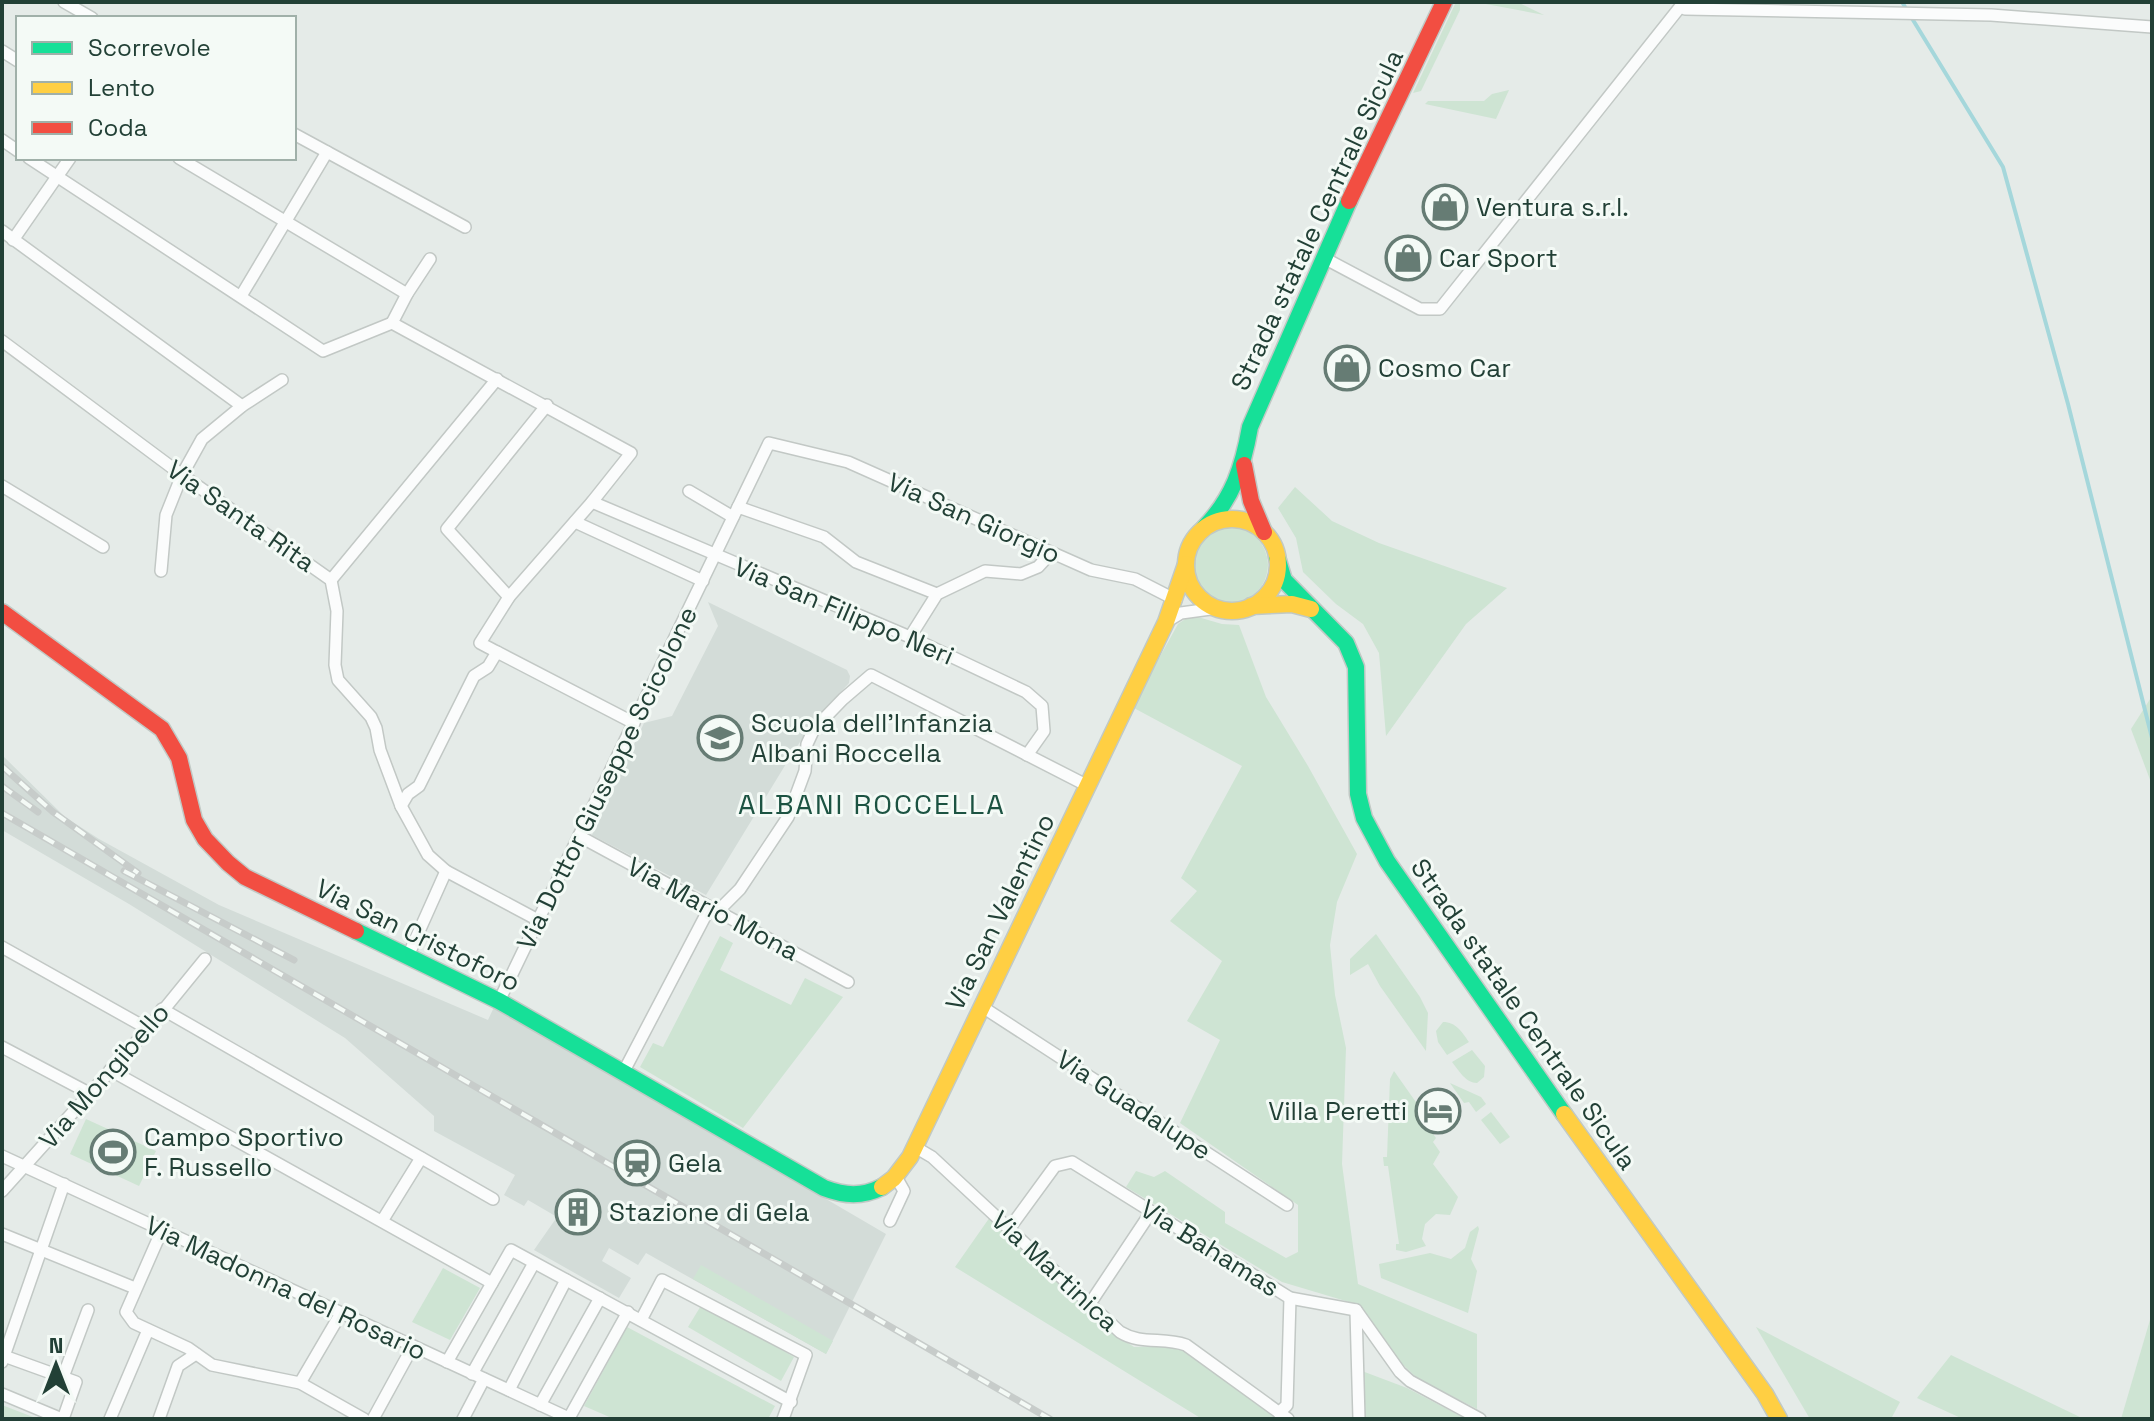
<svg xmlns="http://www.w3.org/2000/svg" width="2154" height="1421" font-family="'Space Grotesk',sans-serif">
<rect width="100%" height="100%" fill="#e5ebe8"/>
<g fill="#d3dcd8">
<path d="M708,602L847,670L850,676L849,683L814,721L792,754L706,895L592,835L644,723L672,716L718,626Z"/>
<path d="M2,755L65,817L99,839L219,905L488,1020L495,1005L886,1234L826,1354L646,1253L638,1265L609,1248L602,1261L631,1278L619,1298L534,1250L557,1217L528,1200L524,1206L504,1195L515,1175L434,1131V1116L345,1038L129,904L2,830Z"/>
</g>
<g fill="#cee4d3">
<path d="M1456,2H1460V10L1421,91L1413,93Z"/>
<path d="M1475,2H1517L1544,15Z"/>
<path d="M1509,90L1496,119L1425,104L1428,101H1484L1492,94Z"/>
<path d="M1295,487L1332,521L1379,543L1507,588L1466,624L1386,736L1379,653L1363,624L1336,604L1303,572L1296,538L1278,508Z"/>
<circle cx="1230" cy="565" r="38"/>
<path d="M1191,615L1222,624L1239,625L1266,697L1308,766L1357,854L1337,902L1330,945L1335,995L1346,1048L1342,1164L1358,1284L1477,1334V1409L1417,1378L1398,1360L1349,1302L1282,1282L1126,1187L1136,1171L1154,1177L1165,1171L1225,1212V1223L1286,1258L1298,1252V1205L1180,1123L1220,1040L1187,1021L1222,961L1170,921L1197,891L1181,878L1242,766L1132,707L1178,624Z"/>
<path d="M2152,696V785L2131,729Z"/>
<path d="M1376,934L1420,997L1428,1013L1426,1051L1380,986L1368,964L1350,975V959Z"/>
<path d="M720,936L733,943L720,970L791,1005L805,978L843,997L743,1128L640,1067L653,1043L663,1047Z"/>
<path d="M1443,1022C1456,1022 1462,1032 1469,1042L1447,1055L1438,1042L1436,1031Z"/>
<path d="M1472,1050L1485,1066L1484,1077L1477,1083C1466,1083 1459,1071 1452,1062Z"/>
<path d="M1394,1071L1425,1115L1422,1119L1436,1138L1433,1142L1440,1152L1433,1164L1458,1197L1450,1215L1436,1214L1425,1224L1422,1239L1426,1246L1406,1252L1396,1250V1244H1399L1388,1166H1384L1383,1157H1387L1390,1079Z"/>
<path d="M1450,1083L1481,1097L1486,1104L1476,1112L1469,1102L1464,1103Z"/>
<path d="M1491,1112L1510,1137L1500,1144L1481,1120Z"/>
<path d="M86,1119L156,1151L139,1186L70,1154Z"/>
<path d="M990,1217L1110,1331L1134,1347L1164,1346L1190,1352L1286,1419H1202L955,1267Z"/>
<path d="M1478,1226L1479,1229L1471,1259L1477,1271L1468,1313L1381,1278L1379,1264L1430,1253L1451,1259L1465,1248L1470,1232Z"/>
<path d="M701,1265L833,1341L826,1354L693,1279Z"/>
<path d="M443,1268L480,1288L450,1340L412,1322Z"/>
<path d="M702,1304L794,1357L781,1381L688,1327Z"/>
<path d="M2152,1313V1419H2121Z"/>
<path d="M627,1327L775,1406L768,1419H614L584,1406Z"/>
<path d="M1756,1327L1900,1402L1891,1419H1810Z"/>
<path d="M1951,1355L2084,1419H1963L1917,1398Z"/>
<path d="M1362,1371L1407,1388L1466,1419H1363Z"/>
<path d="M2,1405L33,1417L32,1419H2Z"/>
</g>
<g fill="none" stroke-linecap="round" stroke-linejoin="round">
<path stroke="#a5d7db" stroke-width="4" d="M1902,2L2003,167L2068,404L2152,738"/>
<g stroke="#c2c8c5" stroke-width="14">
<g id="street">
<path d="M64,2L92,18"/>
<path d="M1681,6L1685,9L1991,15L2152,27"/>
<path d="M2,51L18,61"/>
<path d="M294,134L465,227"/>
<path d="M2,140L18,151"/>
<path d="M29,158L323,351L392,323"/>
<path d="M179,158L407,294"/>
<path d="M2,231L242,406"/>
<path d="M13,240L70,158"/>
<path d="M1324,258L1420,309H1440L1684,2"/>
<path d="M241,296L327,152"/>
<path d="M2,341L182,475L331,580L337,611L335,665L338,680L371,717L376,728L380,750L401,806L428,855L446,871L538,920"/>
<path d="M2,486L103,547"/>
<path d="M689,491L733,517"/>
<path d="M592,502L910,637L1026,692L1042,706L1044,731L1027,755"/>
<path d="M738,507L824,537L856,562L937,594"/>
<path d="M575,522L703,581"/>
<path d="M161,571L166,515L182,475L202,439L242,406L282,380"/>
<path d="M331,580L497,379"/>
<path d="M509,597L447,529L547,405"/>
<path d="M1166,622L1181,613L1218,608"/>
<path d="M910,637L937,594L985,571L1021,574L1038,567L1051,553"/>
<path d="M497,652L634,723"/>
<path d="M401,806L408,794L419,786L474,676L488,667L497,652L480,643L509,597L592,502L631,453L392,323L407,294L430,259"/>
<path d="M579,836L848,982"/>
<path d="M718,911L740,889L788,817L805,771L807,744L814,729L843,699L871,675L1088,786"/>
<path d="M2,947L148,1029"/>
<path d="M408,956L446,871"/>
<path d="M499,1001L769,443L848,462L1091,570L1135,579L1176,600"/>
<path d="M981,1006L1287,1205"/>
<path d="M162,1009L493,1199"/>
<path d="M2,1047L89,1093"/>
<path d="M110,1070L492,1283"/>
<path d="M624,1071L710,907"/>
<path d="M915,1147L932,1157L1120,1332C1141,1345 1163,1337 1186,1345L1288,1419"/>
<path d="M2,1156L571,1419"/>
<path d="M2,1191L148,1029L205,959"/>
<path d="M382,1221L421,1158"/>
<path d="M890,1221L904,1191L896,1177"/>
<path d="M1009,1229L1055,1166L1072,1162L1290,1298L1356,1310"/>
<path d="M162,1230L126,1312L134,1323L188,1348L212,1365L300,1383L364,1419"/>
<path d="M2,1234L135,1288"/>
<path d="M1089,1305L1151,1212"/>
<path d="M1356,1310L1400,1372L1410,1381L1480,1419"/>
<path d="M1356,1311L1359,1419"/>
<path d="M641,1320L662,1280L806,1355L783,1419"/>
<path d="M4,1356L76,1382L63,1419"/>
<path d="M2,1362L64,1184"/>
<path d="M447,1362L511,1250L791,1402"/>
<path d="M472,1374L534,1263"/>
<path d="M63,1377L88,1310"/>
<path d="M300,1383L341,1313"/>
<path d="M509,1390L566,1280"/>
<path d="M2,1394L62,1419"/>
<path d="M540,1405L600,1298"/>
<path d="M1279,1413L1287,1405L1290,1298"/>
<path d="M569,1418L628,1312"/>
<path d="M110,1419L148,1330"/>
<path d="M159,1419L178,1366L196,1354"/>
<path d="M373,1419L413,1346"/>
<path d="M463,1419L484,1379"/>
</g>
</g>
<g stroke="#c1c9c5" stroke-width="19">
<g id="fast">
<path d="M1204,528C1233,498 1243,467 1250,427L1349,201"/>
<path d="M1277,557L1284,580L1346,643L1356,667L1358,794L1364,818L1387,861L1564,1114"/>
<path d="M356,931L499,1001L824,1188C845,1196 862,1197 882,1187"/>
</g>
</g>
<g stroke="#c1c9c5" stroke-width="19">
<g id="slow">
<circle cx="1232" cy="565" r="46"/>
<path d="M1251,606L1292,604L1311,609"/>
<path d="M1564,1114L1765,1394L1779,1419"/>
<path d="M882,1187L894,1178L910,1157L1166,622L1186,564"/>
</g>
</g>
<g stroke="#c1c9c5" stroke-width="19">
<g id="jam">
<path d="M1349,201L1444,2"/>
<path d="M1244,465L1251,501L1264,532"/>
<path d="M2,612L162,729L179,758L194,820L205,839L228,863L245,877L356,931"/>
</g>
</g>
<use href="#street" stroke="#fbfcfc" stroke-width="11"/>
<use href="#fast" stroke="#16e098" stroke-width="16"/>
<use href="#slow" stroke="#ffcf43" stroke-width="16"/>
<use href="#jam" stroke="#f24e42" stroke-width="16"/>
<g stroke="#c7ccca" stroke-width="7">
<g id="rail">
<path d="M2,766L53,812L138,873"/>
<path d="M2,786L38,812"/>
<path d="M2,813L1050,1419"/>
<path d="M124,871L294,960"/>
</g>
</g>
<use href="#rail" stroke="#f4faf6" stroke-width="4" stroke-dasharray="12" stroke-linecap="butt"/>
</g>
<defs>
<g id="shop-ring" transform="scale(2.3)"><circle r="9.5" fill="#f4faf6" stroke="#667c74" stroke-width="1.5"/><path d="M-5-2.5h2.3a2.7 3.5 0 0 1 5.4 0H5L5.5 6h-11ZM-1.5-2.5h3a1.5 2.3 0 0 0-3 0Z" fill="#667c74"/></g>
<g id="school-ring" transform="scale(2.3)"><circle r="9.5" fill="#f4faf6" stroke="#667c74" stroke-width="1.5"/><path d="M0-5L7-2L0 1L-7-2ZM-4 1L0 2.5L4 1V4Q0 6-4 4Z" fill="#667c74"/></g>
<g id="hotel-ring" transform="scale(2.3)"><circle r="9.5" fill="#f4faf6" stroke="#667c74" stroke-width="1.5"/><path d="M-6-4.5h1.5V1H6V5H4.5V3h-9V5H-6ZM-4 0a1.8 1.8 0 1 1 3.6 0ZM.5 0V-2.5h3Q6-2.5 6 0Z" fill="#667c74"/></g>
<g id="stadium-ring" transform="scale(2.3)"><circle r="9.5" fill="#f4faf6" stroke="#667c74" stroke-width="1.5"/><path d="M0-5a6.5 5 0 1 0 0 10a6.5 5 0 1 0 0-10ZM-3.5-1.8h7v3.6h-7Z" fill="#667c74"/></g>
<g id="station-ring" transform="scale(2.3)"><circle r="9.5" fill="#f4faf6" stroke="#667c74" stroke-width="1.5"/><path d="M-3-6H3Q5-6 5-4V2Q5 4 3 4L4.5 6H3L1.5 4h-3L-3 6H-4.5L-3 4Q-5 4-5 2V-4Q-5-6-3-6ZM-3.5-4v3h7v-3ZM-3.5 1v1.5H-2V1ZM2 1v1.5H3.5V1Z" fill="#667c74"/></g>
<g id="building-ring" transform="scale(2.3)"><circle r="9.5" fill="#f4faf6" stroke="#667c74" stroke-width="1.5"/><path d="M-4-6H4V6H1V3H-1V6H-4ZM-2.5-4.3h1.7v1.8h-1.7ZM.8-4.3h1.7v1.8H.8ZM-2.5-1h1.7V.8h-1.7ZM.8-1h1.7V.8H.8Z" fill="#667c74"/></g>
</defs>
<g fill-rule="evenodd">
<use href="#shop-ring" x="1445" y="207"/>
<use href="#shop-ring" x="1408" y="258"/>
<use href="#shop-ring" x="1347" y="368"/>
<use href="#school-ring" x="720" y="738"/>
<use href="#hotel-ring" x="1438" y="1111"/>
<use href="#stadium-ring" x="113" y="1152"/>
<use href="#station-ring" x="637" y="1163"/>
<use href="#building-ring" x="578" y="1212"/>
</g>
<g text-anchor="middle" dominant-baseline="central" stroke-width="6" stroke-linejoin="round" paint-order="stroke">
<g font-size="26" fill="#224036" stroke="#f4faf6" text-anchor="start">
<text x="1476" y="207">Ventura s.r.l.</text>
<text x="1439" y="258">Car Sport</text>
<text x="1378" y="368">Cosmo Car</text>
<text x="751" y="723">Scuola dell'Infanzia<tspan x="751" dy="30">Albani Roccella</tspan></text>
<text x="1407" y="1111" text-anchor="end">Villa Peretti</text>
<text x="144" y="1137">Campo Sportivo<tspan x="144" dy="30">F. Russello</tspan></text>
<text x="668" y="1163">Gela</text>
<text x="609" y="1212">Stazione di Gela</text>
</g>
<g font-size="26" fill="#224036" stroke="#f4faf6">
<text transform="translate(1317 220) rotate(-65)">Strada statale Centrale Sicula</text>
<text transform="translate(241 516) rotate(35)">Via Santa Rita</text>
<text transform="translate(974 518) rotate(24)">Via San Giorgio</text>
<text transform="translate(844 611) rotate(23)">Via San Filippo Neri</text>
<text transform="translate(607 778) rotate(-64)">Via Dottor Giuseppe Scicolone</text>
<text transform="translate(713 909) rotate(28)">Via Mario Mona</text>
<text transform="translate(1000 912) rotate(-64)">Via San Valentino</text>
<text transform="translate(418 935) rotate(26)">Via San Cristoforo</text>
<text transform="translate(1524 1014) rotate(55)">Strada statale Centrale Sicula</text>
<text transform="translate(104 1076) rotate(-49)">Via Mongibello</text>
<text transform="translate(1134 1105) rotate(33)">Via Guadalupe</text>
<text transform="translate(1210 1248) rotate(32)">Via Bahamas</text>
<text transform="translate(1055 1271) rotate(43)">Via Martinica</text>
<text transform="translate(286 1288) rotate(25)">Via Madonna del Rosario</text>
</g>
<g font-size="28" letter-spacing="2" fill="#1c5342" stroke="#f4faf6">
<text x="872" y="804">ALBANI ROCCELLA</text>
</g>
</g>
<rect width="2154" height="1421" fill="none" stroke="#224036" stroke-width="8"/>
<rect x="16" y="16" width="280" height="144" fill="#f4faf6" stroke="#a0b0a9" stroke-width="2"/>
<rect x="32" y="42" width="40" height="12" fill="#16e098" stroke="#a0b0a9" stroke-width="2"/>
<text x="88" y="56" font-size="24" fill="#224036">Scorrevole</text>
<rect x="32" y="82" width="40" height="12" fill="#ffcf43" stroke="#a0b0a9" stroke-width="2"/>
<text x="88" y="96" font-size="24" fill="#224036">Lento</text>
<rect x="32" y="122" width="40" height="12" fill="#f24e42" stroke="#a0b0a9" stroke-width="2"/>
<text x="88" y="136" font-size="24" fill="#224036">Coda</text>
<g transform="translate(56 1365)" stroke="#f4faf6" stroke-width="6" paint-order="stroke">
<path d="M0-6L14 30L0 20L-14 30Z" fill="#224036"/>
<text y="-12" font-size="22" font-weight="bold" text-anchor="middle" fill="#224036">N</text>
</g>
</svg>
